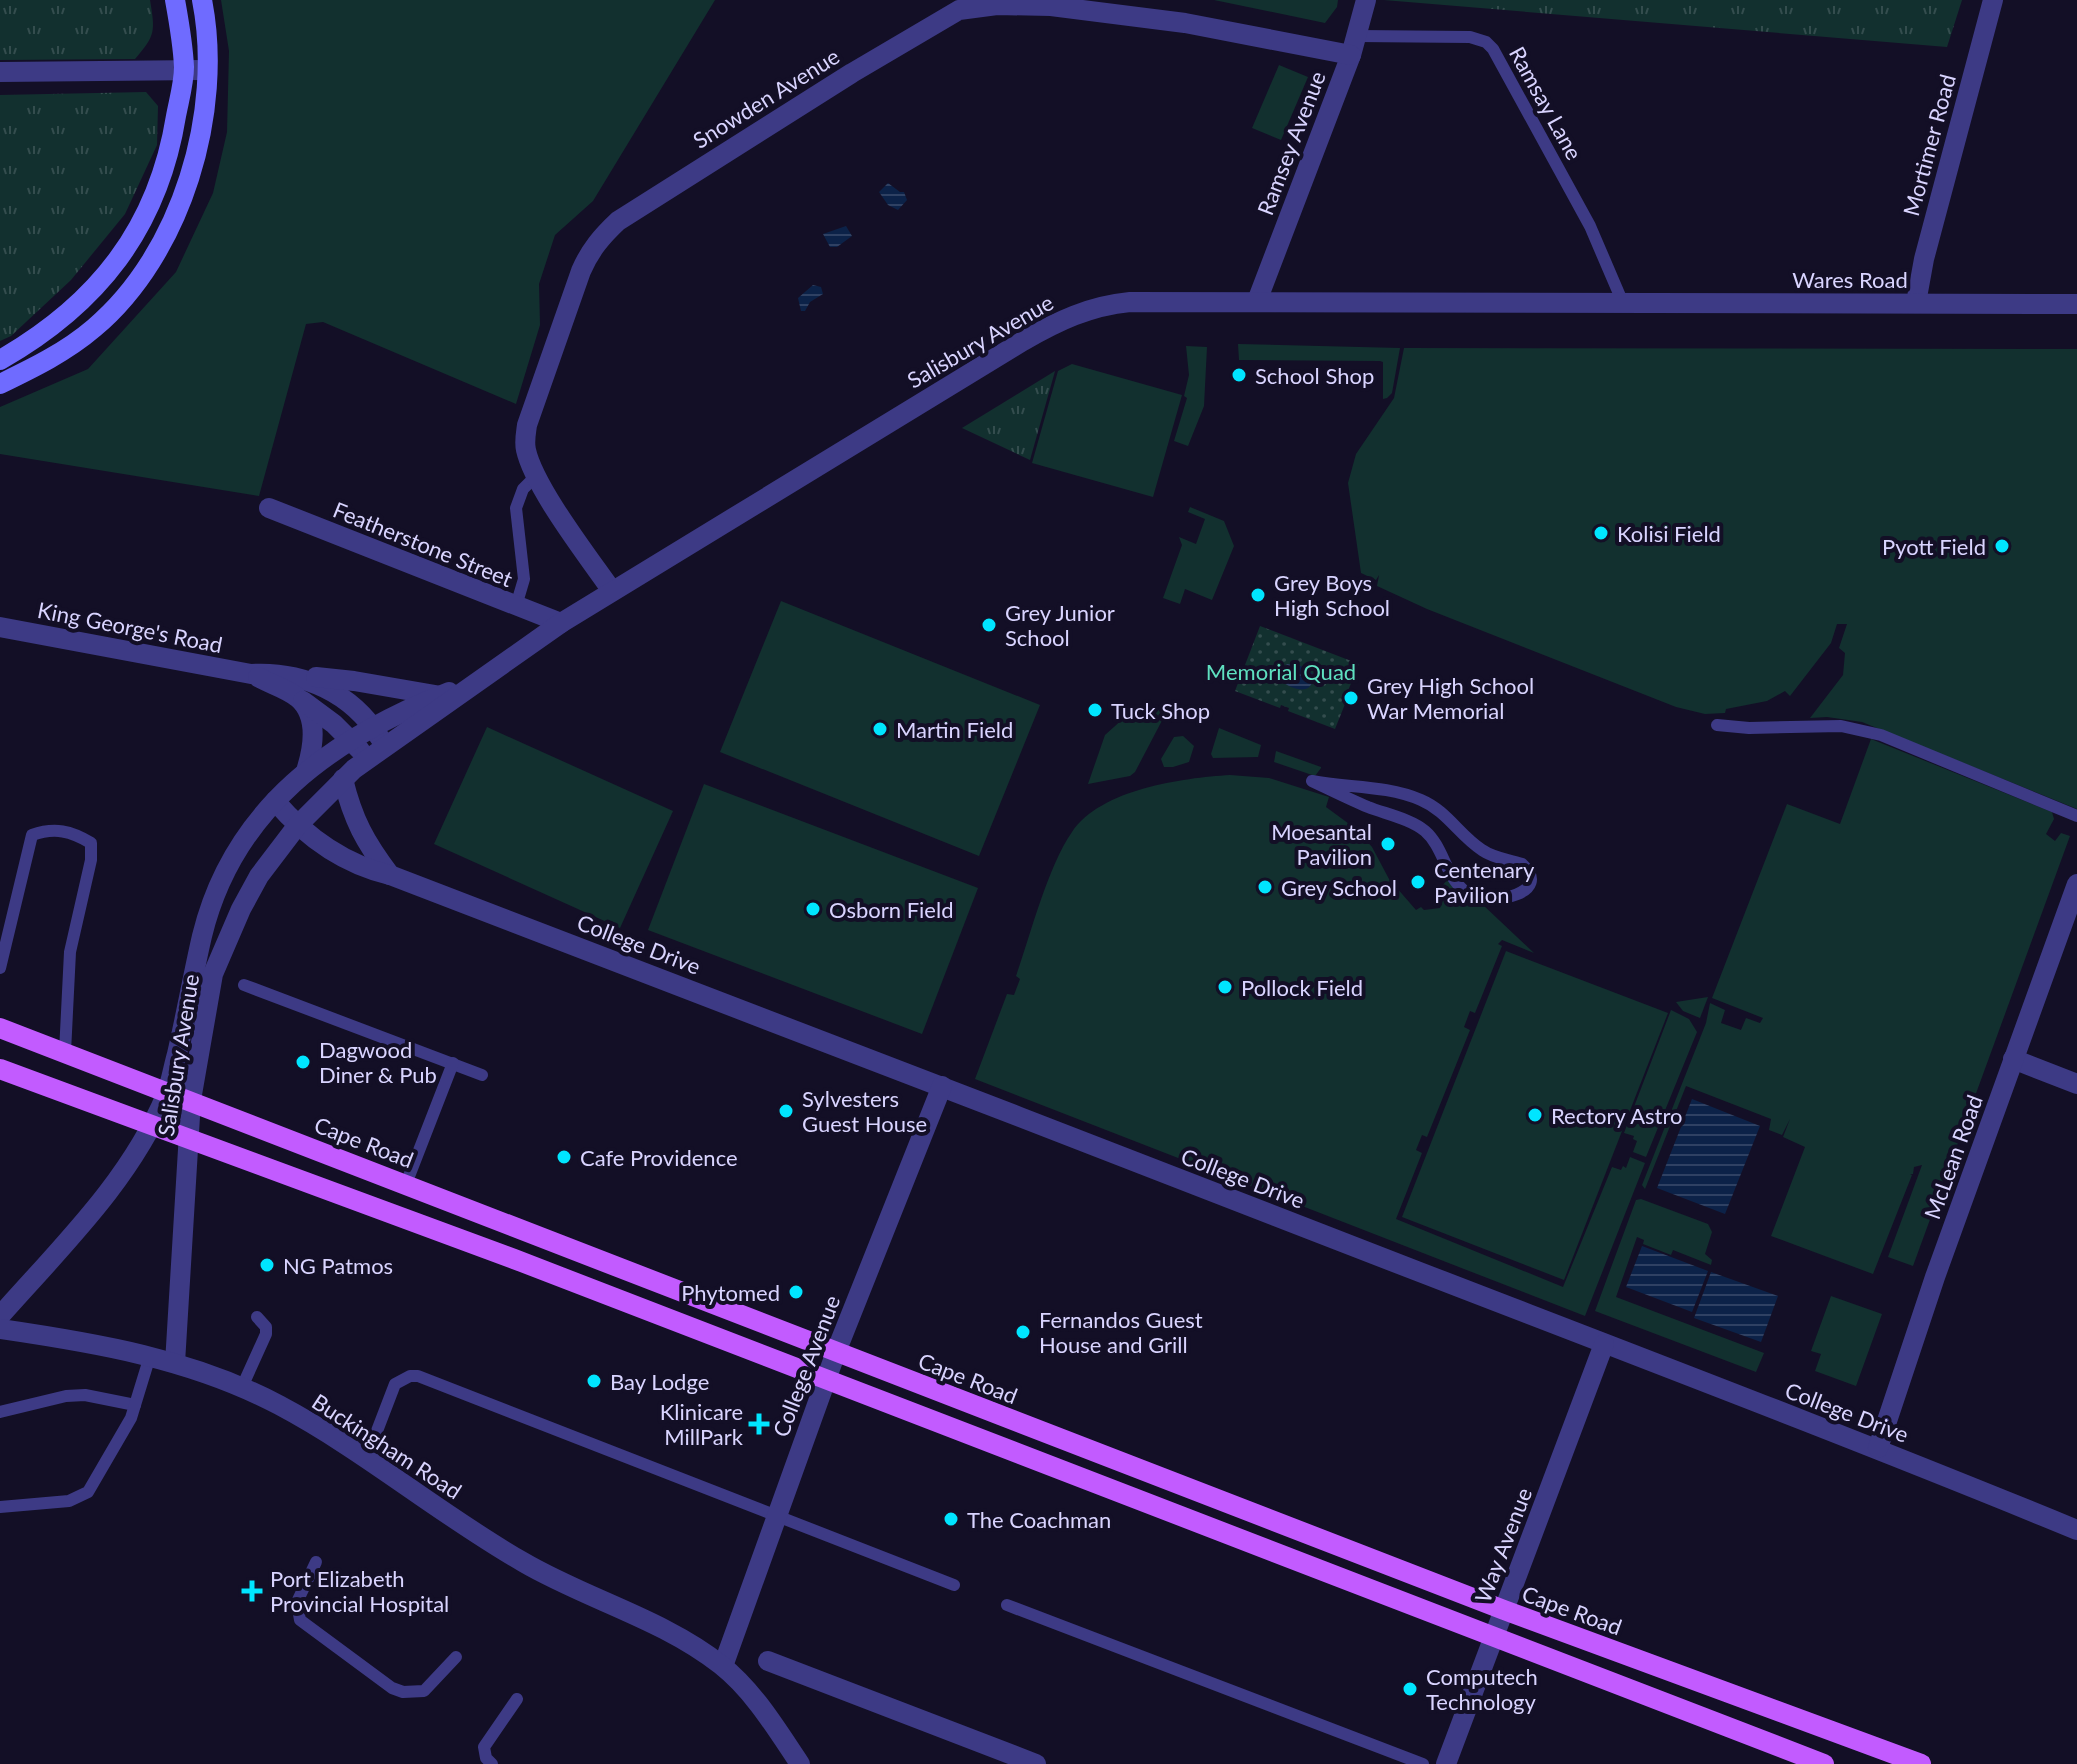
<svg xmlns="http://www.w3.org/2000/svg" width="2077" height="1764" viewBox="0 0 2077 1764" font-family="Lato,sans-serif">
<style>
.grass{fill:#12302f}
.park{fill:url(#park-tufts)}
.garden{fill:url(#garden-dots)}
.water{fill:url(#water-rules)}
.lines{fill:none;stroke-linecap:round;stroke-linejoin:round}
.service{stroke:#3d3a85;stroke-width:12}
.minor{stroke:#3d3a85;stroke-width:20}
.tertiary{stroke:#3d3a85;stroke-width:20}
.secondary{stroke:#6f6bff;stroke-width:20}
.primary{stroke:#c25bff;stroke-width:20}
.poi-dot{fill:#00e5ff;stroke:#130f26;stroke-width:3}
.labels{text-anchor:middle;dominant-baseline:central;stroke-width:8;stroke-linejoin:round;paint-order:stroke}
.street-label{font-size:22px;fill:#d9d4ff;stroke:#130f26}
.poi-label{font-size:22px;fill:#d9d4ff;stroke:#130f26;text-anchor:start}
.park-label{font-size:22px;fill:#5fe0c0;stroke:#130f26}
</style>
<defs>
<pattern id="park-tufts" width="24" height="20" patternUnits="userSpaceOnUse" patternTransform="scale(2)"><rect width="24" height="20" fill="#12302f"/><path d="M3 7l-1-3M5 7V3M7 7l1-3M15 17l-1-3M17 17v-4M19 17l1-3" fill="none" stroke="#344d4e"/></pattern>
<pattern id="garden-dots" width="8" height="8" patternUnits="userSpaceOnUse" patternTransform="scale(2)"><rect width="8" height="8" fill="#12302f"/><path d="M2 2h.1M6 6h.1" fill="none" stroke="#344d4e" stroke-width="1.8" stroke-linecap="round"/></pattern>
<pattern id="water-rules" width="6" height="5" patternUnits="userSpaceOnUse" patternTransform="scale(2)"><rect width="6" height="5" fill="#0c2248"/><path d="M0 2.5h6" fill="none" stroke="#2f4163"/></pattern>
</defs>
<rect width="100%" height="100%" fill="#130f26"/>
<!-- grass -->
<g class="grass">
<path d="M221,0H715L593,201L555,235L539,284L540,325L516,404L323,322L306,324L259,496L0,454V407L88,369L176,272L213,193L227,132L229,51Z"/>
<path d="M1214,0H1338L1337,7L1325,23Z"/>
<path d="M1279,65L1308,77L1281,140L1252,128Z"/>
<path d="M1238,344L1400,348L1392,393L1387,398L1383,399V362L1380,361L1239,360Z"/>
<path d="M1186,346L1207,347L1204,406L1188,446L1174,441L1187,398L1184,396L1189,375Z"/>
<path d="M1404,348L2077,349V809L1862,722L1827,717L1810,718L1843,675L1845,653L1839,648L1847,624H1837L1831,643L1790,696L1785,691L1767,701L1726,709L1725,713L1705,714L1676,707L1427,609L1377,586L1379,575L1376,580L1361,573L1348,483L1356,454L1394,398Z"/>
<path d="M1072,364L1182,395L1153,497L1032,463L1058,371Z"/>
<path d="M1190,507L1224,521L1234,546L1212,600L1185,589L1180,604L1163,598L1182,545L1179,537L1196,544L1205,519L1188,512Z"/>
<path d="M781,601L1040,705L979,856L720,752Z"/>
<path d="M1150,705L1167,711L1135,772L1130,776L1088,784L1105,735L1134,709Z"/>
<path d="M487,727L673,811L620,928L434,844Z"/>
<path d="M1219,728L1261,745L1258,757L1213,758L1211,754Z"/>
<path d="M1183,736L1194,746L1189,762L1173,767H1164L1161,759L1174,737Z"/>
<path d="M1871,739L2052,812L2054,819L2046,834L2055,841L2061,833L2070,836L1913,1266L1888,1257L1922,1165L1914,1167L1913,1174H1910L1912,1175L1873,1274L1771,1236L1805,1147L1783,1137L1790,1119L1782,1135L1769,1130L1771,1119L1686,1086L1645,1189L1642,1185L1706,1023L1710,1003L1725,1010L1721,1023L1741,1030L1746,1018L1760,1023L1763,1018L1712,998L1787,804L1840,824Z"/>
<path d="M1276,751L1321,767V768L1315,776L1274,762Z"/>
<path d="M1230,775L1269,778L1329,797L1326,807L1356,829L1372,847L1389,879L1416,910L1421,907L1424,910L1440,908L1446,893L1441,887L1448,879L1467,898L1482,904L1534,953L1502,940L1498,944L1502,946L1475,1013L1470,1011L1464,1027L1470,1030L1427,1137L1422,1135L1416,1150L1422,1153L1396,1219L1563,1287L1612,1167L1621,1170L1623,1166L1626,1168L1630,1157L1645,1163L1585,1316L975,1079L1007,994L1014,995L1020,979L1016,976C1030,936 1048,866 1072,832C1101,789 1182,778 1230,775Z"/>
<path d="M704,784L978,888L922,1034L648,930Z"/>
<path d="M1506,951L1668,1013L1564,1280L1402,1217Z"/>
<path d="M1708,997L1700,1018L1683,1011L1676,1002Z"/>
<path d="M1671,1010L1689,1019L1697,1032L1646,1157L1633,1152L1637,1141L1633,1139L1634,1136L1624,1133Z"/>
<path d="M1641,1199L1708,1224L1712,1232L1705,1254L1712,1260L1711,1265L1673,1250L1671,1255L1643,1244L1644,1240L1637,1237L1616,1297L1764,1353L1756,1372L1595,1311L1636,1200Z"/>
<path d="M1831,1296L1882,1314L1856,1386L1815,1371L1821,1354L1811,1351Z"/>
</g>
<!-- park -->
<g class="park">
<path d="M0,0H150C155,31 156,35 135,59L0,60Z"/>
<path d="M1384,0H1962L1947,47Z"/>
<path d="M146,92L158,106L157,145L125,214L71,280L11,336L0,341V95Z"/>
<path d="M1055,371L1030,460L962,428Z"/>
</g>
<!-- garden -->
<path class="garden" d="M1260,626L1359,664L1345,698L1347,699L1335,729L1288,711L1289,708L1281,705L1280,708L1235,691Z"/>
<!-- water -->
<g class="water">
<path d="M888,183L900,192H904L907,200L898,210L888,205L879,192Z"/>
<path d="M846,226L852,236L837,247H830L823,234Z"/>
<path d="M813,285L821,287L823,294L810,302L805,311H801L798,298Z"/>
<path d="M1287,664L1301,666L1313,674C1314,697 1293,690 1281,681V671Z"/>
<path d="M1692,1099L1760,1126L1725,1214L1657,1188Z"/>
<path d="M1642,1246L1708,1271L1692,1312L1626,1287Z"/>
<path d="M1711,1272L1778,1296L1761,1342L1694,1318Z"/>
</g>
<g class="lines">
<!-- service -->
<g class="service">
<path d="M1357,36L1470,37L1486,42L1493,49L1590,226L1623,303"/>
<path d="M516,606L524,579L516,508L523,489L536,476"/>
<path d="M1717,725L1749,728L1841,726L1881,735L2077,816"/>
<path d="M1312,781C1348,788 1386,785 1421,800C1447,811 1459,835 1482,850C1495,859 1508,859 1522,864C1554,893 1492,906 1471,895C1446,883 1445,848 1425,831C1411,819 1386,814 1368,807C1349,799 1331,790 1312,781Z"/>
<path d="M0,968L32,835C55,827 71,831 91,843V860L70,952L65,1052"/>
<path d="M244,985L482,1075"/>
<path d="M406,1184L453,1063"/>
<path d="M242,1387L266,1334V1327L257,1317"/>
<path d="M0,1412L66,1396L85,1395L135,1405"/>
<path d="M367,1457L395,1384L410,1376H418L954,1585"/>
<path d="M0,1507L69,1501L88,1492L131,1418L150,1356"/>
<path d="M316,1562L297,1602L300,1620L392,1688L403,1692L424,1691L456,1657"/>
<path d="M1007,1605L1423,1764"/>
<path d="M492,1764L486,1758L484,1747L517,1699"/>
</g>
<!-- minor -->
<g class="minor">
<path d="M0,72L202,70"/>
<path d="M1257,301L1351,55L1366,0"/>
<path d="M1916,303L1924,259L1993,0"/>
<path d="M269,508L561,623"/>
<path d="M612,591C589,558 534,487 526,450C524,442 526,433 527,425L581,271C590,250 602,236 618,221L852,73L959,10L997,5L1051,6L1185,23L1351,55"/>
<path d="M0,627L251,674C304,671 352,693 380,738"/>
<path d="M258,677C270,684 288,689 298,698C319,716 313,749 306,771"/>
<path d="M316,677L354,681L441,696"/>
<path d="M303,701L334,724L360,750"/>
<path d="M343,779C353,820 365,842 390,875"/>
<path d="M275,801C306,837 343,864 390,875C733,1006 1075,1138 1417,1271C1637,1356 1858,1440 2077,1530"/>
<path d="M2013,1059L2077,1084"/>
<path d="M0,1316C61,1247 130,1181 166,1095C171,1082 173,1068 177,1054C186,1015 193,975 202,936C233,808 332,738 449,692"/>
<path d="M175,1363L191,1100L213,974L241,909L259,876L297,826L354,769L561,623L1023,341C1058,321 1089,306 1130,302L2077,304"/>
<path d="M1878,1448L1935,1277L2077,884"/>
<path d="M768,1661L1036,1764"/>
<path d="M723,1666L836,1352L942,1086"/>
<path d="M1446,1764L1604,1344"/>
</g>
<!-- tertiary -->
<path class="tertiary" d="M0,1329C96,1343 192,1359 279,1405C364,1450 439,1514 523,1562C586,1599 663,1619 721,1665C754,1691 777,1730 800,1764"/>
<!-- secondary -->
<g class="secondary">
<path d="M0,360C98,304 158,228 176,116C179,100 184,83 184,67C183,44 179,22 175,0"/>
<path d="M0,384C33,368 66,352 94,328C182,254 224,111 202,0"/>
</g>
<!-- primary -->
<g class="primary">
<path d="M0,1028L1504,1610L1921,1764"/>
<path d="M0,1069L514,1259L1824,1764"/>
</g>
</g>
<!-- markers -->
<g class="poi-dot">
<circle cx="1239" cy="375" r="8"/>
<circle cx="1601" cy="533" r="8"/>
<circle cx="2002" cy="546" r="8"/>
<circle cx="1258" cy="595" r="8"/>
<circle cx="989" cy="625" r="8"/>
<circle cx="1351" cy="698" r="8"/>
<circle cx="1095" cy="710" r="8"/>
<circle cx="880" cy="729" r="8"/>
<circle cx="1388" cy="844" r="8"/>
<circle cx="1418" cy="882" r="8"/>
<circle cx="1265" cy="887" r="8"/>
<circle cx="813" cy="909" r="8"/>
<circle cx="1225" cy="987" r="8"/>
<circle cx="303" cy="1062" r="8"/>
<circle cx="786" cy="1111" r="8"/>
<circle cx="1535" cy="1115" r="8"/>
<circle cx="564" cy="1157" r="8"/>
<circle cx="267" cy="1265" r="8"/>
<circle cx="796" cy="1292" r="8"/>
<circle cx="1023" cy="1332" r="8"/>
<circle cx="594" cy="1381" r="8"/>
<path d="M755 1412h8v8h8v8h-8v8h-8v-8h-8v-8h8z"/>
<circle cx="951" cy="1519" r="8"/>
<path d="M248 1579h8v8h8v8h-8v8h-8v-8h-8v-8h8z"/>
<circle cx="1410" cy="1689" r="8"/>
</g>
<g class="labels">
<!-- street labels -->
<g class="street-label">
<text transform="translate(766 98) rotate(-32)">Snowden Avenue</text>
<text transform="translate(1546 103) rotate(61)">Ramsay Lane</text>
<text transform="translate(1291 143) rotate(-69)">Ramsey Avenue</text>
<text transform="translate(1929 145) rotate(-75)">Mortimer Road</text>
<text x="1850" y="279">Wares Road</text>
<text transform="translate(980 341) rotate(-30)">Salisbury Avenue</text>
<text transform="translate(423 544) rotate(22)">Featherstone Street</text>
<text transform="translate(130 627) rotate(11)">King George's Road</text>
<text transform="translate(639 944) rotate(21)">College Drive</text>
<text transform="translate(178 1055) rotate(-81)">Salisbury Avenue</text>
<text transform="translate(364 1142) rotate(21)">Cape Road</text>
<text transform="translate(1953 1157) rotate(-70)">McLean Road</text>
<text transform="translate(1243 1178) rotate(21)">College Drive</text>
<text transform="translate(806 1366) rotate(-69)">College Avenue</text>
<text transform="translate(968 1378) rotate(21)">Cape Road</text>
<text transform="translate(1847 1412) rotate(21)">College Drive</text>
<text transform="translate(387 1446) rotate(33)">Buckingham Road</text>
<text transform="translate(1503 1545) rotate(-69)">Way Avenue</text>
<text transform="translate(1572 1610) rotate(20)">Cape Road</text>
</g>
<!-- poi labels -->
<g class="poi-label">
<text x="1255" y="375">School Shop</text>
<text x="1617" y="533">Kolisi Field</text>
<text x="1986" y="546" text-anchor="end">Pyott Field</text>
<text x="1274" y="582">Grey Boys<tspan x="1274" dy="25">High School</tspan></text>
<text x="1005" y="612">Grey Junior<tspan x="1005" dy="25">School</tspan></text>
<text x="1367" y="685">Grey High School<tspan x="1367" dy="25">War Memorial</tspan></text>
<text x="1111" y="710">Tuck Shop</text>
<text x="896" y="729">Martin Field</text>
<text x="1372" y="831" text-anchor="end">Moesantal<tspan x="1372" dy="25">Pavilion</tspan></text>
<text x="1434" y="869">Centenary<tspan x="1434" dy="25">Pavilion</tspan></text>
<text x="1281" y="887">Grey School</text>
<text x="829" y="909">Osborn Field</text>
<text x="1241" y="987">Pollock Field</text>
<text x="319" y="1049">Dagwood<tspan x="319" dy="25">Diner &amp; Pub</tspan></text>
<text x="802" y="1098">Sylvesters<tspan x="802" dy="25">Guest House</tspan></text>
<text x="1551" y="1115">Rectory Astro</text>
<text x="580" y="1157">Cafe Providence</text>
<text x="283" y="1265">NG Patmos</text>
<text x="780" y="1292" text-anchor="end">Phytomed</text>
<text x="1039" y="1319">Fernandos Guest<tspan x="1039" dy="25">House and Grill</tspan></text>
<text x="610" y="1381">Bay Lodge</text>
<text x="743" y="1411" text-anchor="end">Klinicare<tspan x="743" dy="25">MillPark</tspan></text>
<text x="967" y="1519">The Coachman</text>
<text x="270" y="1578">Port Elizabeth<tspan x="270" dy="25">Provincial Hospital</tspan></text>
<text x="1426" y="1676">Computech<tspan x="1426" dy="25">Technology</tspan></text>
</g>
<!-- park labels -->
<g class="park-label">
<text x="1281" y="671">Memorial Quad</text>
</g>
</g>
</svg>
